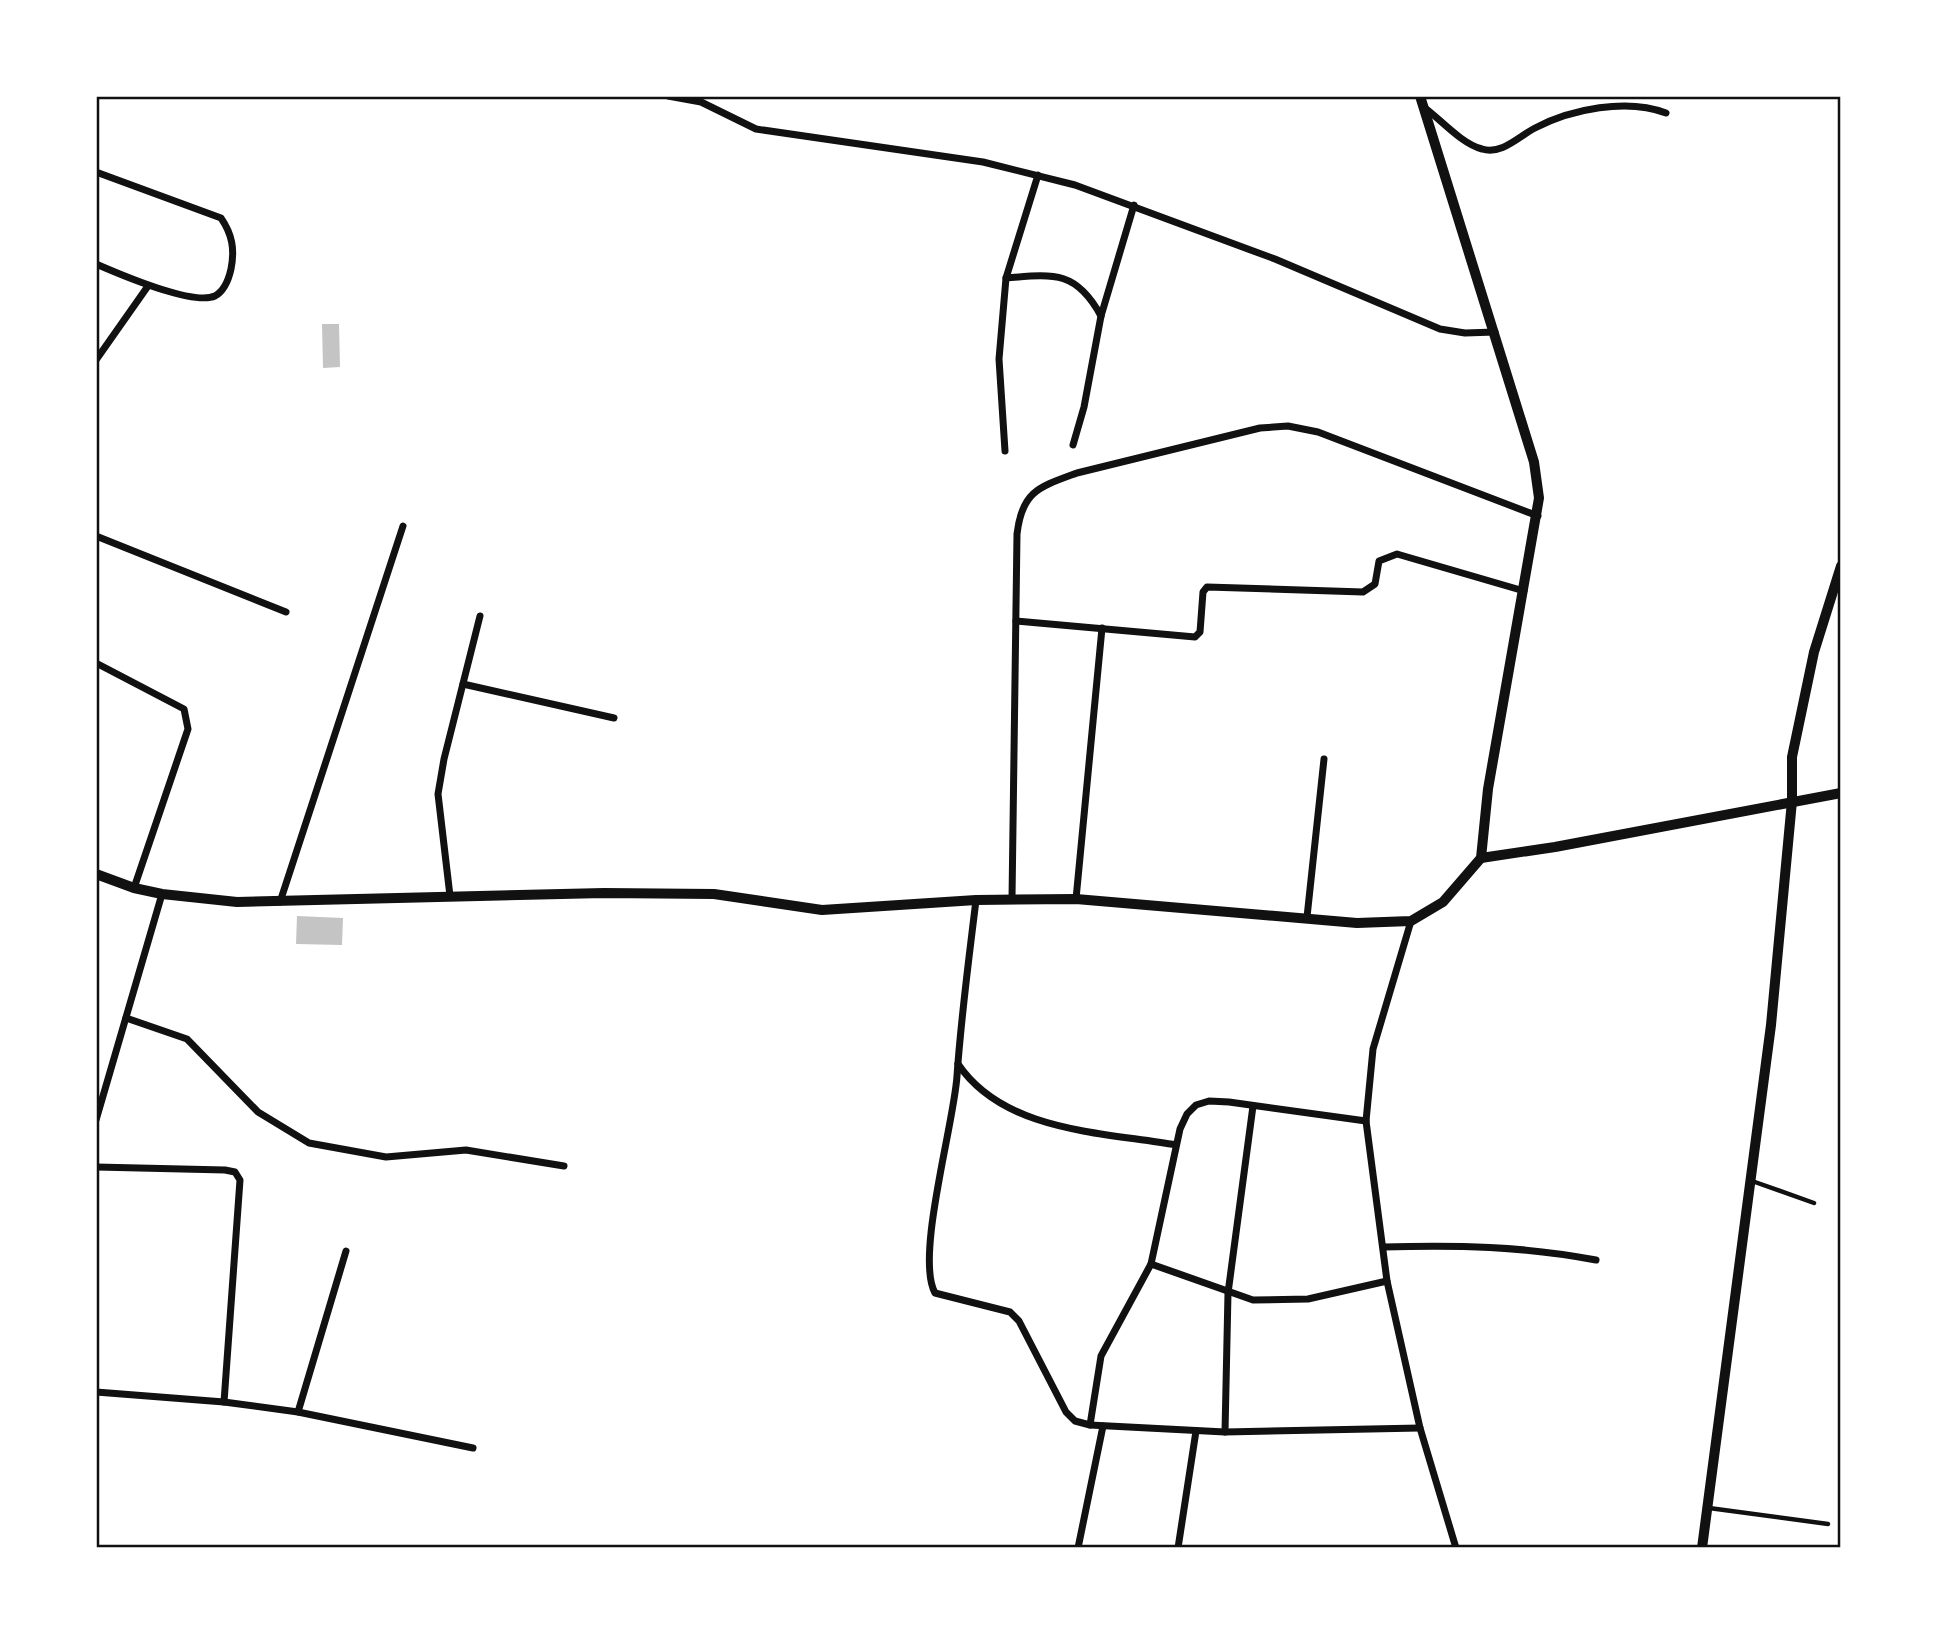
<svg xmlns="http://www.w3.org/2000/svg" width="1937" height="1644" viewBox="0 0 1937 1644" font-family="Roboto,sans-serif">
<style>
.building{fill:#c4c4c4}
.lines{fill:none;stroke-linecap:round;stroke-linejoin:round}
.service{stroke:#111;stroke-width:4.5}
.minor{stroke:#111;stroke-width:7}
.tertiary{stroke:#111;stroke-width:10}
.neatline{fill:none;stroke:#111;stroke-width:2.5}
</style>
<rect width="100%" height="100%" fill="#fff"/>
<!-- building -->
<g class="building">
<path d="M322,324H339L340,367L323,368Z"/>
<path d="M297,916L343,918L342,945L296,944Z"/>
</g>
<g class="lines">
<!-- service -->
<g class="service">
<path d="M1752,1181L1814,1203"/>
<path d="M1709,1508L1828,1524"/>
</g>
<!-- minor -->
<g class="minor">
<path d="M668,96L701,102L756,129L983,162L1075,185L1275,259L1440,329L1465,333L1495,332"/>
<path d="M1425,108C1441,120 1462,144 1482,149C1502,155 1518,137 1535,128C1571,109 1627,98 1666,113"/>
<path d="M96,172L221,218C232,234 235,249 231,269C229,278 224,291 215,296C193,306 119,274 96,264"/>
<path d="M1006,278C1053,274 1076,270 1101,316"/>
<path d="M96,360L148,286"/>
<path d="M1073,445L1084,407L1101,316L1134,205"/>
<path d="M1005,451L999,359L1006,278L1038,175"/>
<path d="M96,536L286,612"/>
<path d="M1016,621L1195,637L1200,632L1203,592L1207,587L1363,592L1375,584L1379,561L1397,554L1524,591"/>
<path d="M96,663L184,709L188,729L134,888"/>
<path d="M463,684L614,718"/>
<path d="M450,896L438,794L444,759L480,616"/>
<path d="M1012,899L1017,534C1022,491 1039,487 1077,473L1260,428L1288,426L1318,432L1538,516"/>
<path d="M1076,899L1102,628"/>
<path d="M976,900C969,958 961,1017 957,1076C954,1124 915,1257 935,1293L1010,1312L1019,1321L1066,1412L1075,1421L1090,1425L1225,1432L1420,1428"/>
<path d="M280,902L403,526"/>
<path d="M1307,917L1324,759"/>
<path d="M1411,921L1373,1049L1366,1121L1387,1281L1420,1428L1456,1548"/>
<path d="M126,1018L187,1039L258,1112L309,1143L386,1157L466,1150L564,1166"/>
<path d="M958,1064C1004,1132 1102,1132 1176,1145"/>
<path d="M96,1120L162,894"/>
<path d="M96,1167L225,1170L235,1172L240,1180L224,1402"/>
<path d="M1383,1247C1457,1245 1522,1246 1596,1260"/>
<path d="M1151,1264L1253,1300L1308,1299L1387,1281"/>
<path d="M96,1392L224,1402L298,1412L473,1448"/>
<path d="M298,1412L346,1251"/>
<path d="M1090,1425L1101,1356L1151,1264L1180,1129L1187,1114L1196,1105L1209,1101L1229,1102L1366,1121"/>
<path d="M1225,1432L1228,1293L1253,1106"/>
<path d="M1078,1548L1103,1426"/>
<path d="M1178,1548L1196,1431"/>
</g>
<!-- tertiary -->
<g class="tertiary">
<path d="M1481,858L1555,847L1841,793"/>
<path d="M96,874L134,888L162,894L237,902L604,893L714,894L822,910L976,900L1076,899L1357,923L1411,921L1443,902L1481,858L1488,789L1539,498L1534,462L1420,96"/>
<path d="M1702,1548L1771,1025L1792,801V757L1814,652L1841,566"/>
</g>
</g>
<!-- border -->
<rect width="1937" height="1644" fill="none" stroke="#ffffff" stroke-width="196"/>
<rect x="98" y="98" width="1741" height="1448" class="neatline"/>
</svg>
